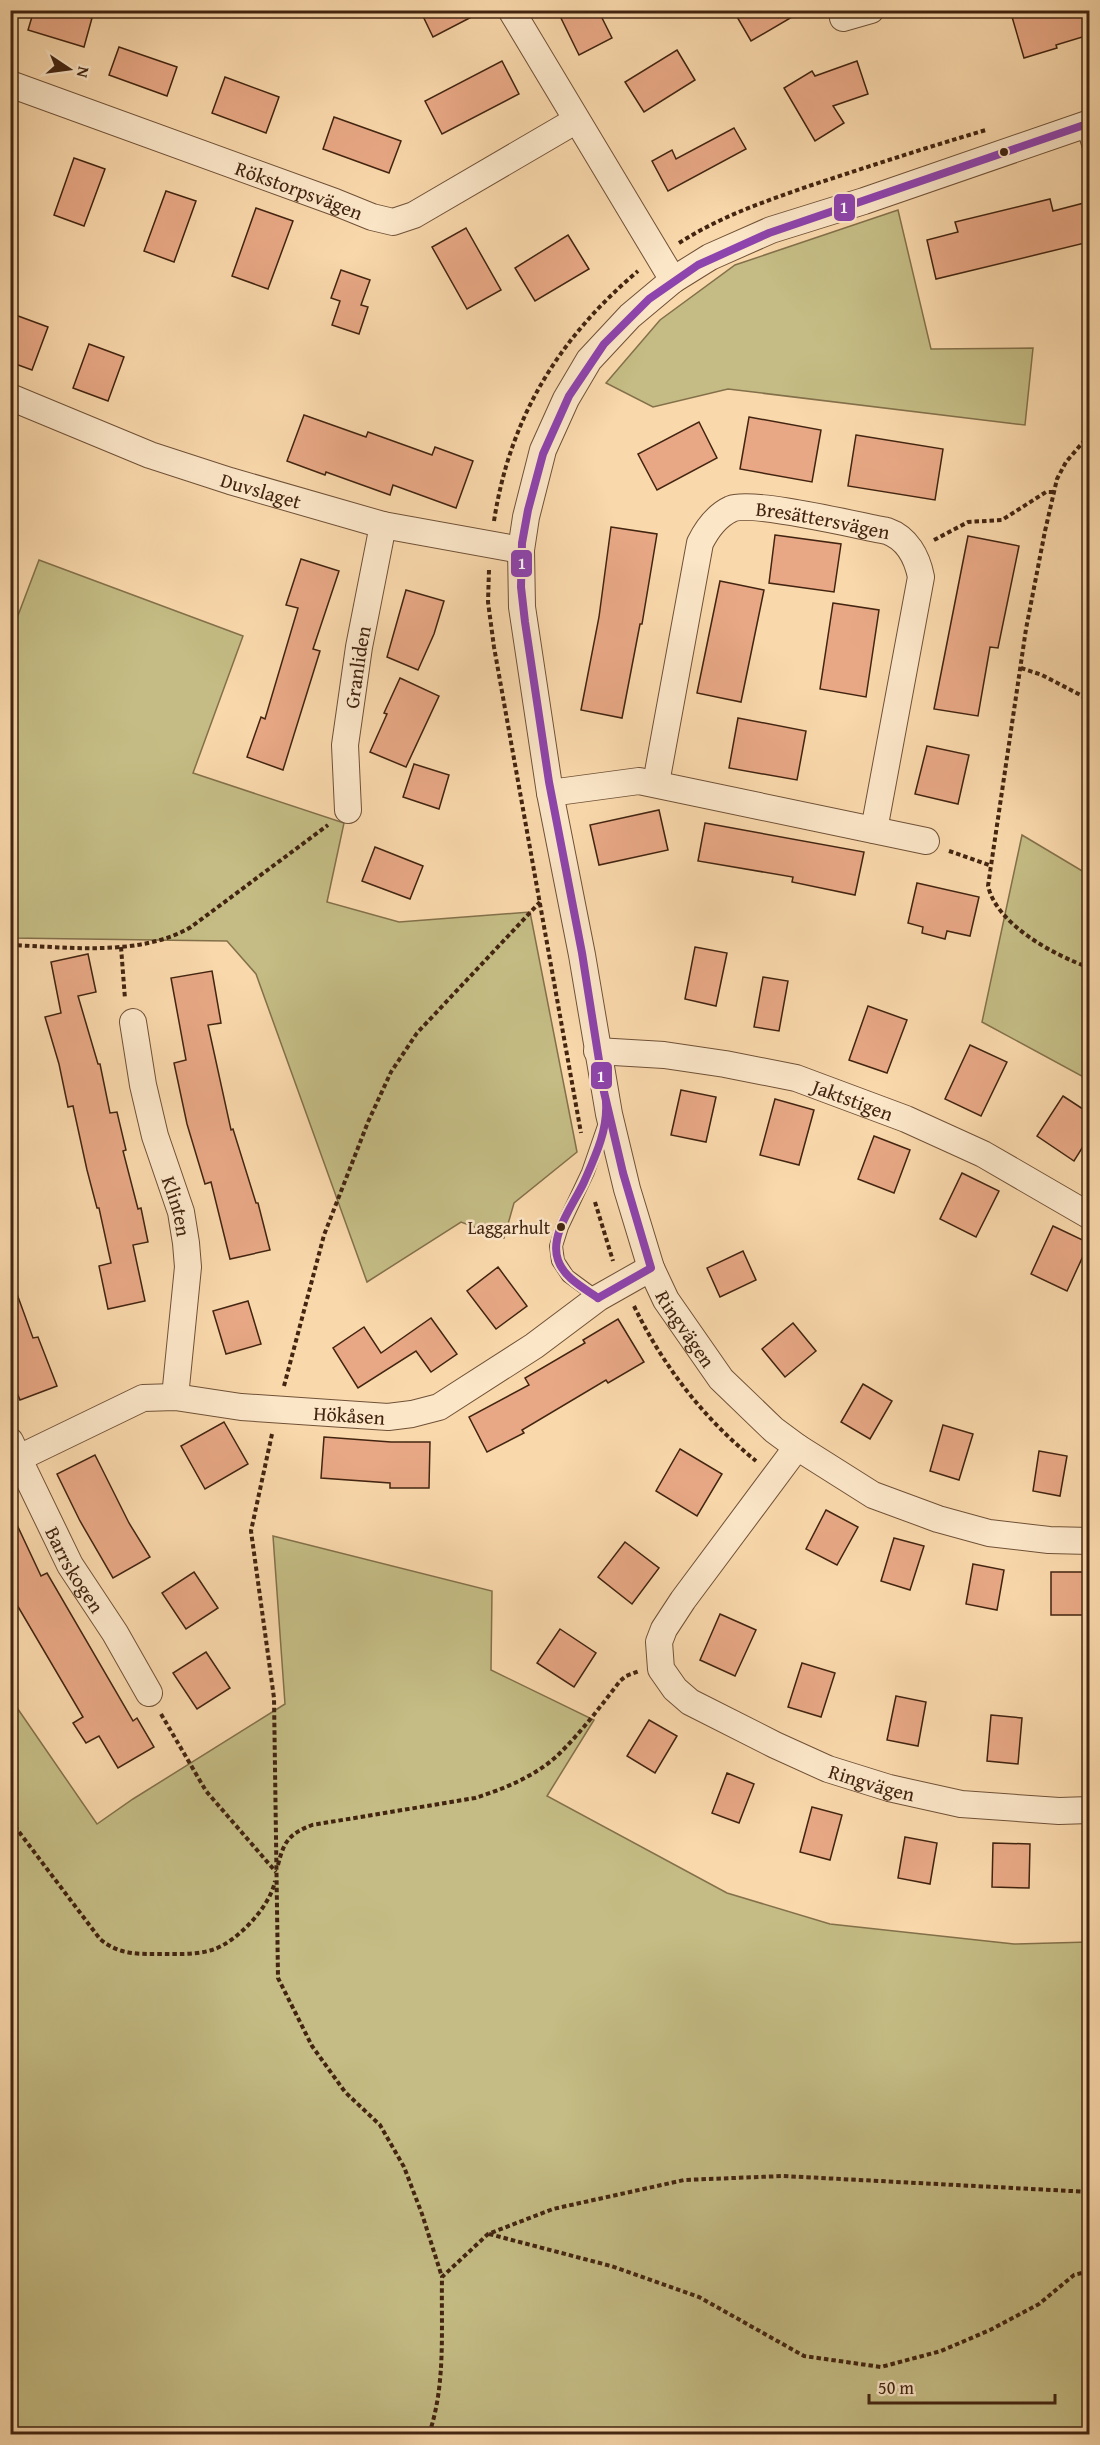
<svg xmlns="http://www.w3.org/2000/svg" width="1100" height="2445" viewBox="0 0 1100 2445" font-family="'Gentium Book Plus',serif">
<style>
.green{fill:#c4bc84;stroke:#83704a;stroke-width:1.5}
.building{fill:#e8a885;stroke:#422410;stroke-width:1.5}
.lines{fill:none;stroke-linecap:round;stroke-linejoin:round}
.service-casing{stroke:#705137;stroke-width:14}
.minor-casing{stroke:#705137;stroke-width:28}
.path{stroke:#422410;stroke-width:4;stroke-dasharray:4.5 3;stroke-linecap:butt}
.service{stroke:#fbe6c8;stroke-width:12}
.minor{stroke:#fbe6c8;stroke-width:26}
.bus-1-casing{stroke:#fbe6c8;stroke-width:12}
.bus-1{stroke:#8e44ad;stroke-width:8}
.bus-dot{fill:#422410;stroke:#fbe6c8;stroke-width:2}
.labels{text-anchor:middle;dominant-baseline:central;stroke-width:5;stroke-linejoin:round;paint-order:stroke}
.bus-label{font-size:18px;fill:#422410;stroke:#fbe6c8;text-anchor:end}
.street-label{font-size:20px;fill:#422410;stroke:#fbe6c8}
.line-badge{stroke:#fbe6c8;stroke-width:2}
.badge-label{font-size:16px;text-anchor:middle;font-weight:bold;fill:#fff}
</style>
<rect width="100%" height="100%" fill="#f9d8ab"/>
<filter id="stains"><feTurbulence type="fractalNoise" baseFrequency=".00333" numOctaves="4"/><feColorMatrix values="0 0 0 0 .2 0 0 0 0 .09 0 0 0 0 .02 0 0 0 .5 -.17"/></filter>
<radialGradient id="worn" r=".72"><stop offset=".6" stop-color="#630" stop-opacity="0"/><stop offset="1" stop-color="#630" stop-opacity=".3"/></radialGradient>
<!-- green -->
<g class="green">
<path d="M898,210L931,349L1033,348L1025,425L728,389L653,407L606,383L660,320L735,265Z"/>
<path d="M39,560L243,636L193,773L344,823L327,902L399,922L530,912L577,1152L514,1203L504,1238L461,1222L367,1282L256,974L227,941L11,938V634Z"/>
<path d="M1022,835L1089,875V1080L982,1022Z"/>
<path d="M273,1536L492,1591L491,1670L594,1720L547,1796L727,1893L830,1924L1014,1944L1089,1942V2434H11V1699L97,1824L133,1799L285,1704Z"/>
</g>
<!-- building -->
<g class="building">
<path d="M34,10H67L92,18L84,47L28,30Z"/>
<path d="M420,10H485L433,37Z"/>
<path d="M557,10H598L612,38L579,55Z"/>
<path d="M733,10H804L751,41Z"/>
<path d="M1010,10H1089V35L1056,45L1057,48L1024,58Z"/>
<path d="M119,47L177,67L167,96L109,75Z"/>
<path d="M677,50L695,80L644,112L625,82Z"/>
<path d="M502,61L519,94L442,134L425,101Z"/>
<path d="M857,61L868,94L833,106L844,123L815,141L784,88L812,71L815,76Z"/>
<path d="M225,77L279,97L266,133L212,113Z"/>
<path d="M334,117L401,141L389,173L323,149Z"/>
<path d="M734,128L746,149L668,191L652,161L672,150L676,159Z"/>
<path d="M74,158L105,169L84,226L54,215Z"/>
<path d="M166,191L196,201L174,262L144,251Z"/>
<path d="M1050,199L1053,211L1084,203L1089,226V242L936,279L927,240L958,232L955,222Z"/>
<path d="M256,208L293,221L268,289L232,276Z"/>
<path d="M466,228L501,290L467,309L432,247Z"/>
<path d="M568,235L589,269L535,301L515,268Z"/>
<path d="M341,270L370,280L361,305L368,307L359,334L332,325L340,301L331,298Z"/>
<path d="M10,313L48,327L32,370L10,362Z"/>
<path d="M89,344L124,357L108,401L73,388Z"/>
<path d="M304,415L366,437L368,432L432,455L435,447L473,461L456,508L393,485L390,495L326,472L325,475L287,461Z"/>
<path d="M749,417L821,430L812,482L740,469Z"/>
<path d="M699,422L717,458L657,490L638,454Z"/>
<path d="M856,435L943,449L935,500L848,486Z"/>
<path d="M611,527L657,534L642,624H640L622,718L581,710L599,617Z"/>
<path d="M775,535L841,544L834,592L769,583Z"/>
<path d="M968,536L1019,546L998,648L990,647L978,716L934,709Z"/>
<path d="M301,559L339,571L313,649L320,651L283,770L247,757L261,717L265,719L298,608L286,605Z"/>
<path d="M720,581L764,590L741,702L697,693Z"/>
<path d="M406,590L444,601L434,634L418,670L387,657Z"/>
<path d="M833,603L879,610L866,697L820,689Z"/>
<path d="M400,678L439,696L406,767L370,752L387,714L384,713Z"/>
<path d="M738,718L806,731L797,780L729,768Z"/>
<path d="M927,746L969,755L958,804L915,794Z"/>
<path d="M414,764L449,775L439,809L403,797Z"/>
<path d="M659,810L668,850L599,865L590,825Z"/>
<path d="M705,823L864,852L855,895L792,882L793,877L698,861Z"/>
<path d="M375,847L423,866L410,899L362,881Z"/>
<path d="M917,883L979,897L970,936L947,931L945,939L922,933L923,927L908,923Z"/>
<path d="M695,947L727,953L716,1006L685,999Z"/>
<path d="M88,954L96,992L78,996L98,1064H100L110,1113L117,1112L126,1150L123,1151L138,1209L141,1208L148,1242L133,1245L145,1301L108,1309L99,1266L111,1263L99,1208H97L87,1170L73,1106L68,1107L59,1064L45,1017L61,1013L51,962Z"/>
<path d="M212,971L221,1023L208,1025L231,1130L233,1129L256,1203H258L270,1250L230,1259L211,1182L205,1184L187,1124L174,1063L186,1060L171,978Z"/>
<path d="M763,977L788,981L779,1031L754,1027Z"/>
<path d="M868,1006L907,1020L887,1073L849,1060Z"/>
<path d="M970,1045L1007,1062L981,1116L945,1099Z"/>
<path d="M681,1090L716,1097L706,1142L671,1135Z"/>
<path d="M1063,1096L1089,1113V1137L1074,1161L1037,1136Z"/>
<path d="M775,1099L814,1110L799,1165L760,1155Z"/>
<path d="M874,1136L910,1150L894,1193L858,1179Z"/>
<path d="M962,1173L999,1191L976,1237L940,1219Z"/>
<path d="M1053,1226L1089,1243L1067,1291L1031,1274Z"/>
<path d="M743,1251L756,1280L720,1297L707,1268Z"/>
<path d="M498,1267L527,1306L496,1329L467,1291Z"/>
<path d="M10,1283H13L33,1338L38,1337L57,1386L20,1400L10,1376Z"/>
<path d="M248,1301L261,1344L226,1354L213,1311Z"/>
<path d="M431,1318L457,1354L431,1372L416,1351L358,1388L333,1348L364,1327L381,1353Z"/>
<path d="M618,1319L644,1362L608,1383L606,1380L522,1430L524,1433L487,1452L469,1417L529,1385L525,1378L585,1343L583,1340Z"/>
<path d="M793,1323L816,1351L785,1377L762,1349Z"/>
<path d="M863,1384L892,1401L870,1439L841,1422Z"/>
<path d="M224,1422L248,1464L205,1489L181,1446Z"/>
<path d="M943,1425L973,1434L959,1480L930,1471Z"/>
<path d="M324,1437L391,1442H430L429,1488H390V1483L321,1478Z"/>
<path d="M680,1449L722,1474L697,1516L656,1491Z"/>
<path d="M1039,1451L1067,1456L1060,1496L1033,1491Z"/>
<path d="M95,1455L129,1523L150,1557L113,1578L80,1521L57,1474Z"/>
<path d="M10,1510L41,1576L47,1573L133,1721L137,1718L154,1747L118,1768L99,1736L86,1743L73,1723L83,1717L10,1593Z"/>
<path d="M826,1510L858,1527L837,1565L806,1549Z"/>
<path d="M894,1538L924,1546L910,1590L881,1581Z"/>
<path d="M625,1542L659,1568L632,1604L598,1577Z"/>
<path d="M973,1564L1004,1570L997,1610L966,1604Z"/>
<path d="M194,1572L218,1608L186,1629L162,1593Z"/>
<rect x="1051" y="1572" width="35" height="43"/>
<path d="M720,1614L756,1630L735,1676L700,1660Z"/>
<path d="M560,1629L596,1653L574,1687L537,1663Z"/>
<path d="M206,1652L230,1688L197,1709L173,1673Z"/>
<path d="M802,1663L835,1673L821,1717L788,1707Z"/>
<path d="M896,1696L926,1702L918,1746L887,1740Z"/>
<path d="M991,1715L1022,1718L1018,1764L987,1761Z"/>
<path d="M649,1720L677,1736L655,1773L627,1756Z"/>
<path d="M727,1773L754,1784L739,1823L712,1813Z"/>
<path d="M812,1807L842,1815L830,1860L800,1852Z"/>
<path d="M905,1837L937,1843L930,1884L898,1878Z"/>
<path d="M993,1843L1030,1844L1029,1888L992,1887Z"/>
</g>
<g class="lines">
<defs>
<g id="service">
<path d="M1082,125L1090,151"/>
<path d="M598,1298L568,1276L558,1261L556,1246L562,1227L588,1172L606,1120"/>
</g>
<g id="minor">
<path d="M511,10L673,280"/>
<path d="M843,18L871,10"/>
<path id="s1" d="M10,84L335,202L372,217L393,222L414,215L575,121"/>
<path id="s2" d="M1090,123L864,201L771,230L710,257L673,280L630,316L589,360L566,399L543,450L526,517L521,550L522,607L550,793L582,955L609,1114L627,1189L651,1268L666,1300L721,1379L774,1430L797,1447L873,1495L938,1519L989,1533L1049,1540L1090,1541"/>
<path id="s3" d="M10,397L150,455L230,481L383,525L521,550"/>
<path id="s4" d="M656,783L700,543C707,529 716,516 731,509C752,500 859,526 887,531C907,538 917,557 921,577L874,830"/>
<path d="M550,793L639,781L926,841"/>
<path id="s5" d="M348,810L345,745L359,647L383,525"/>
<path id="s6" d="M133,1022L143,1085L155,1136L181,1212L186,1243L188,1267L175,1397"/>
<path id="s7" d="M597,1051L664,1055L725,1064L796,1078L906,1119L983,1154L1090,1216"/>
<path id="s8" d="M10,1441L70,1565L115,1633L149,1693"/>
<path id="s9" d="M797,1447L683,1600L664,1629L659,1642L661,1669L675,1689L690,1702L775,1745L828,1769L889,1788L961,1804L1059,1811L1090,1810"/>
<path id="s10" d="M19,1458L143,1398L175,1397L241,1407L388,1417L412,1414L439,1407L534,1346L598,1298L651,1268"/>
</g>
</defs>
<!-- service casing -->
<use href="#service" class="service-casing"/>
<!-- minor casing -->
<use href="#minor" class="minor-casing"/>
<!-- path -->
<g class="path">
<path d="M679,243C721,216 766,201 812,185C870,166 928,147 986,130"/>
<path d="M1090,434L1066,462L1057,479L1045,531L1026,629L988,886C997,925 1054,955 1090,968"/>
<path d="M494,521C510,417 559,338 638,271"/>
<path d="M934,540L968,522L1002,520L1046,492H1054"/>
<path d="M489,570L488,602L494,647L581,1133"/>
<path d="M1021,668L1042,675L1090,700"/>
<path d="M949,851L989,865"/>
<path d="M10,945C68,947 140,957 191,927L328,825"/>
<path d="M121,947L125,999"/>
<path d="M595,1202L613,1261"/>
<path d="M634,1306C663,1366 704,1419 756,1461"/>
<path d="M284,1386L324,1235L368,1122L391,1072L417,1033L540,902"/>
<path d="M272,1434L251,1531L274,1698L278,1978L312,2046L345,2092L380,2125L404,2167L422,2214L442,2277"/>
<path d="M161,1714L206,1791L276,1872"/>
<path d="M10,1820L100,1939C119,1955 138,1954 161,1954C178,1954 195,1955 212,1950C237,1942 270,1907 275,1881"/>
<path d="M278,1865C284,1841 289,1834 312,1825L475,1798C504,1789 538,1775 560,1753C582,1731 601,1706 620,1681L626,1676L639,1671"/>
<path d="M489,2234L611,2266L699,2297L804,2356L881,2367L941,2351L990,2330L1039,2304L1074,2275L1090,2271"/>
<path d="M429,2434C446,2385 441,2329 442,2277L488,2234L553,2209L684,2180L783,2176L1090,2192"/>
</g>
<!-- service -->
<use href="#service" class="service"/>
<!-- minor -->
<use href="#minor" class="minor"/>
<defs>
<g id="bus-1">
<path d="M598,1298L651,1268L623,1173L604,1092L582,953L549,782L525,622L521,587L522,543L528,510L543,454L569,396L604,344L649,299L698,265L769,233L1090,123"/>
<path d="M598,1298C584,1288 564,1278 558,1260C549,1235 574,1204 584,1182C595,1157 608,1130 606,1102"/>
</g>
</defs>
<!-- bus-1 casing -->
<use href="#bus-1" class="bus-1-casing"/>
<!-- bus-1 -->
<use href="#bus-1" class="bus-1"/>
</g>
<!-- markers -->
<g class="bus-dot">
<circle cx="1004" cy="152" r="5"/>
<circle cx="561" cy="1227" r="5"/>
</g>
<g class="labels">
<!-- bus labels -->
<g class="bus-label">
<text x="550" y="1227">Laggarhult</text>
</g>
<!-- street labels -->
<g class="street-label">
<text stroke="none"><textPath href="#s1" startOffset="308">Rökstorpsvägen</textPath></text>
<text stroke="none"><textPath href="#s3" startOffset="268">Duvslaget</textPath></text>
<text stroke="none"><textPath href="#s4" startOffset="384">Bresättersvägen</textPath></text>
<text stroke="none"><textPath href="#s5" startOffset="144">Granliden</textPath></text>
<text stroke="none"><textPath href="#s7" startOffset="262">Jaktstigen</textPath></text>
<text stroke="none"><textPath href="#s6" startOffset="190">Klinten</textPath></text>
<text stroke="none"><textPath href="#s2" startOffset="1568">Ringvägen</textPath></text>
<text stroke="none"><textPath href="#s10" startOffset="345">Hökåsen</textPath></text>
<text stroke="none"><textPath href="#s8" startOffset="144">Barrskogen</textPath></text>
<text stroke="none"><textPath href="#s9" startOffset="510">Ringvägen</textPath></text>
</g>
</g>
<g class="line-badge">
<rect x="833" y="193" width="23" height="29" rx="6" fill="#8e44ad"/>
<rect x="510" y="549" width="23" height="29" rx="6" fill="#8e44ad"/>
<rect x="590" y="1061" width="23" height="29" rx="6" fill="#8e44ad"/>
</g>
<g class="badge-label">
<text x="844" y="213">1</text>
<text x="522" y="569">1</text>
<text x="601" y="1082">1</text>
</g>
<!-- margin -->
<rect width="1100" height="2445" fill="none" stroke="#f9d8ab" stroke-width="36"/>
<rect x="12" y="12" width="1076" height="2421" fill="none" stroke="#422410" stroke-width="3"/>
<rect x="18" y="18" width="1064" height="2409" fill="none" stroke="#422410" stroke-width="1.5"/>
<!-- north arrow -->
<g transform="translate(69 69) rotate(103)" stroke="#fbe6c8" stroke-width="4.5" paint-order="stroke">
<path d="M0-4.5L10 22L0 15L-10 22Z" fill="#422410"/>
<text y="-9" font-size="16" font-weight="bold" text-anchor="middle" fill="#422410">N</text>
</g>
<!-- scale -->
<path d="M869 2394v9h186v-9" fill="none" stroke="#422410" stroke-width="3"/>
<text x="878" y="2394" font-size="18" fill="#422410" stroke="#fbe6c8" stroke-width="4.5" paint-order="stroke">50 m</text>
<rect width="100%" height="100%" filter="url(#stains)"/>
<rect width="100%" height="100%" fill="url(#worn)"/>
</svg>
